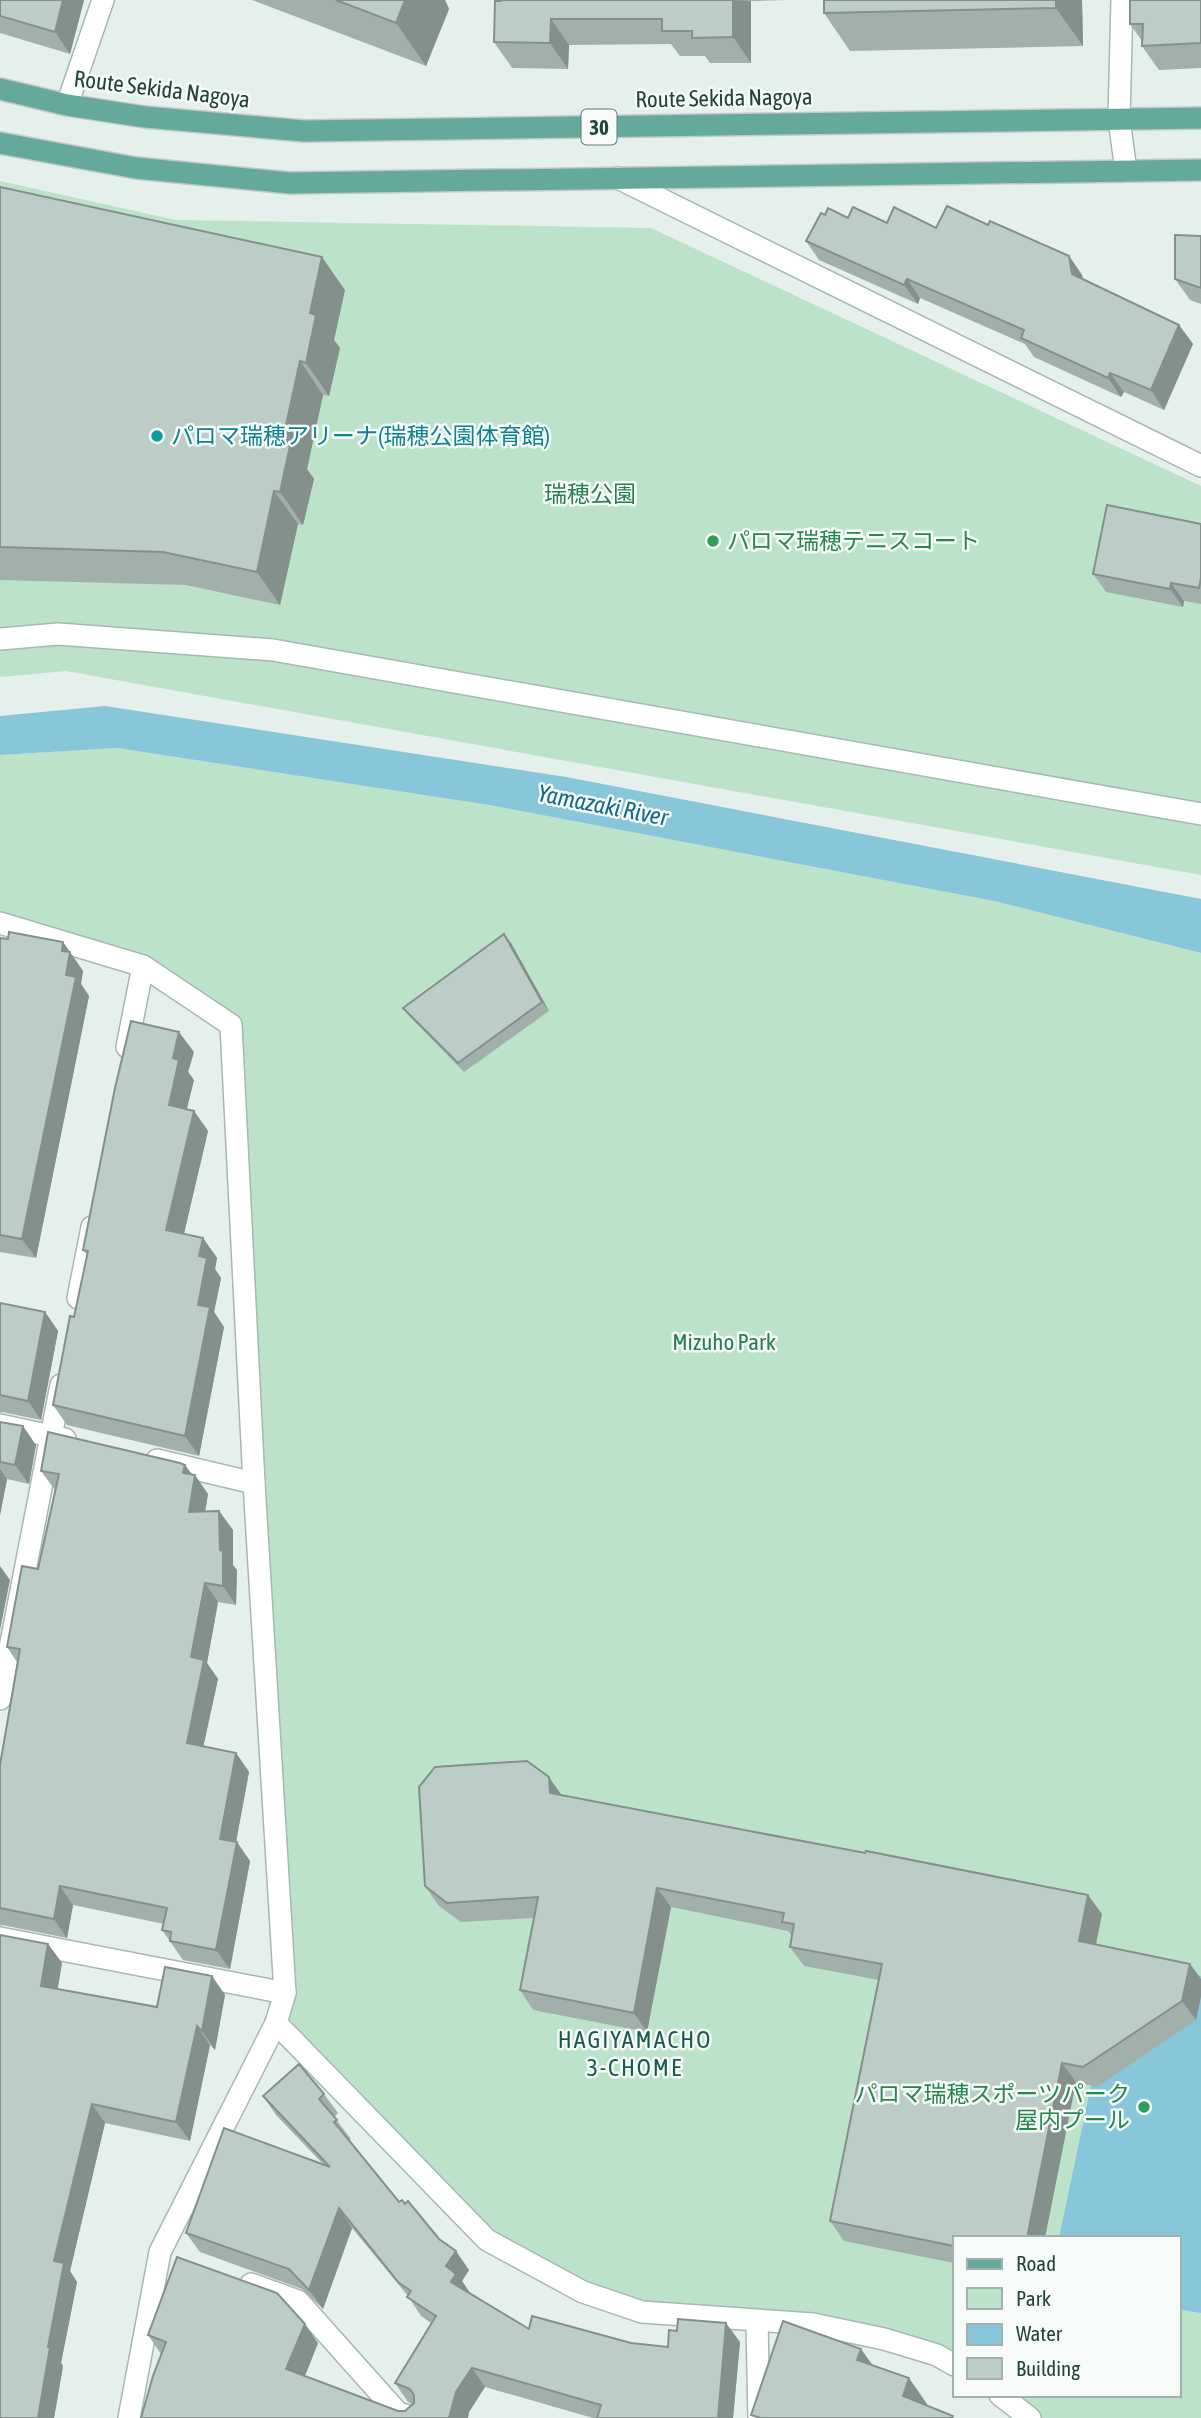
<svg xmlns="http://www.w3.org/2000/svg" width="1201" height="2418" viewBox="0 0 1201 2418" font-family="'Asap Condensed','Noto Sans JP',sans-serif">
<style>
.green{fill:#bce2c9}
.water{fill:#88c6d9}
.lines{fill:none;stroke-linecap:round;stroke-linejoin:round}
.street-casing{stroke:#a7b8b3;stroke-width:24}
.primary-casing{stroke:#c1cac9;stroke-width:24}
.street{stroke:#fff;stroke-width:21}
.primary{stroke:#65a99d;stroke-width:21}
.wall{fill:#a2b0ac}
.shaded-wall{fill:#84908c}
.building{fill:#bccdc8;stroke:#84908c;stroke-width:2}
.culture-dot{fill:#0f9aa8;stroke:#f6fbf9;stroke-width:2.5}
.leisure-dot{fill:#2e9e5b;stroke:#f6fbf9;stroke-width:2.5}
.labels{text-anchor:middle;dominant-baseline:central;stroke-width:5;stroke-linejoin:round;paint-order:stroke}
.shield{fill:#f6fbf9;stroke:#627a75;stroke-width:2}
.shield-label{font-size:21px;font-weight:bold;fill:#22433d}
.street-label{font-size:23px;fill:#22433d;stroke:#f6fbf9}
.culture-label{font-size:23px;fill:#0d838f;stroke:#f6fbf9;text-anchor:start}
.park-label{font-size:23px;fill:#277e50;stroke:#f6fbf9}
.leisure-label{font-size:23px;fill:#27864d;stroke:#f6fbf9;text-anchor:start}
.water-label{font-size:24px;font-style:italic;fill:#156a86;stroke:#f6fbf9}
.neighbourhood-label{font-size:24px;letter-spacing:2px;fill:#1b584e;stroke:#f6fbf9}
</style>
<rect width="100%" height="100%" fill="#e5efeb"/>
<!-- green -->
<g class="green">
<path d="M0,181L176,220L651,228L1201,486V875L66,671L0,677Z"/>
<path d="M117,748L489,805L994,901L1201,953V2418H1030L1000,2395H1178V2238H954V2365L884,2339L642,2312L487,2240L276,2023L231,1025L143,966L0,917V755Z"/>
</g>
<!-- water -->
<g class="water">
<path d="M105,706L566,777L1201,899V953L994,901L489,805L117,748L0,755V716Z"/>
<path d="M1118,1957L1201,1976V2313L1178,2309V2238H1059Z"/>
</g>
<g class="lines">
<defs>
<g id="street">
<path d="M1122,0L1119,119L1126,171"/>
<path d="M67,105L103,0"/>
<path d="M618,178L1201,466"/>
<path d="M0,639L58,634L273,650L1201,814"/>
<path d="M0,923L143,966L231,1025L254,1483L285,1993L276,2023L487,2240L583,2292L642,2312L813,2324L884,2339L937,2355L954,2365"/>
<path d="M127,1047L143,966"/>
<path d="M78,1298L92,1227"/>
<path d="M0,1425L65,1439"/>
<path d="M157,1460L254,1483"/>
<path d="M0,1699L61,1385"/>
<path d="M0,1938L285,1993"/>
<path d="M251,2284L298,2301L398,2413L415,2418"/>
<path d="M757,2322L759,2418"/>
<path d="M1000,2395L1030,2418"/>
<path d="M129,2418L160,2252L276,2023"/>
</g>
<g id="primary">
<path d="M0,89L67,105L145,117L304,131L1201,118"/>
<path d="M0,143L136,168L290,183L1201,170"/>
</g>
</defs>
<!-- street casing -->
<use href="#street" class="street-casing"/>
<!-- primary casing -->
<use href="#primary" class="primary-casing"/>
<!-- street -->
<use href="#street" class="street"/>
<!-- primary -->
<use href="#primary" class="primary"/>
</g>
<!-- wall -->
<g class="wall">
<path d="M0,0H84L70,54L0,33Z"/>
<path d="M252,0H445L449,9L426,66Z"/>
<path d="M501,0H788L751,1V63H710L705,56H680L671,44L569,45L568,69L512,68L494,42Z"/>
<path d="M1082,0L1083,46L850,51L824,13Z"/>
<path d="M1201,0V68L1159,70L1142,46V41L1130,24Z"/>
<path d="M0,187L345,290L334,340L340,348L329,396L323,395L307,469L314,479L303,525L298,524L280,605L186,585L0,580Z"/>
<path d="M825,215L936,228L988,225L1069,256L1082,275L1083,279L1179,325L1193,344L1164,410L1124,392L1121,397L1034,357L1025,344L920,298L918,304L819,260L806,241Z"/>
<path d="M1201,236V304L1190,300L1175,279Z"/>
<path d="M1201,524V604L1184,601L1183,607L1106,592L1093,574Z"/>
<path d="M0,938L63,942L83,971L81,984L89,996L36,1258L0,1252Z"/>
<path d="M511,943L549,1011L464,1072L410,1017L403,1008Z"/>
<path d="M194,1052L188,1072L194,1080L186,1109L194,1111L208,1131L184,1234L203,1238L217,1258L215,1269L221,1278L214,1312L224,1327L199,1456L67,1425L53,1405L74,1317L87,1255L83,1250Z"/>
<path d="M0,1303L45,1312L58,1331L41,1420L2,1412L0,1413Z"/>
<path d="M0,1422L36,1445L29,1484L7,1479L0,1515Z"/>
<path d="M185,1465L208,1494L205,1511H219L233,1530V1565L237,1570L236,1605L218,1602L207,1663L218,1679L203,1747L236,1753L249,1772L236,1842L250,1861L230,1969L183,1960L162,1930L164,1924L73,1905L67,1938L2,1925L0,1926V1765L17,1662L7,1647L38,1569L55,1490L41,1471Z"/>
<path d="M561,1795L1102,1914L1096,1945L1190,1964L1201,1979V1996L1196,2020L1097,2087L1076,2082L954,2238V2263L844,2241L830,2221L879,1980L804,1966L790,1947L792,1936L788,1931L671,1907L647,2032L533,2010L520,1990L534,1918L461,1922L439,1906L425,1886Z"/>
<path d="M48,1944L62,1963L57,1989L157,2007L212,1976L225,1995L215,2050L210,2045L190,2141L105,2123L70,2271L77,2282L61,2363L63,2366L54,2418H0Z"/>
<path d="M324,2094L338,2113L334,2117L351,2139L349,2140L399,2202L439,2239L469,2270L462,2281L470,2293L529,2329L631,2343L668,2347L740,2342L733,2418H593L485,2387L469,2412L468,2418H141L161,2354L148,2335L318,2343L305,2376L398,2411H405L413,2404L408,2402L395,2383L431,2323L421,2316L408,2296L352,2228L323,2309L302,2289L200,2252L186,2233L323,2164L276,2115L263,2096Z"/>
</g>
<!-- shaded-wall -->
<g class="shaded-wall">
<path d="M63,0H84L70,54L55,32Z"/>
<path d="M405,0H445L449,9L426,66L396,23Z"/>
<path d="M733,0L751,1V63L733,37Z"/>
<path d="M1056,0H1082L1083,46L1056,8Z"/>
<path d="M551,19L569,45L568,69L550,43Z"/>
<path d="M1069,256L1082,275L1085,293L1072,274Z"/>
<path d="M322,257L345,290L334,340L340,348L329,396L306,363L310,313Z"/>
<path d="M907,279L920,298L918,304L904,285Z"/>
<path d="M1179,325L1193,344L1164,410L1151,390Z"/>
<path d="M300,361L323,395L307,469L314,479L303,525L280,492L282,443Z"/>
<path d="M1110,373L1124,392L1121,397L1108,378Z"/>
<path d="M274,491L298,524L280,605L257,572Z"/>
<path d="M1171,583L1184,601L1183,607L1170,589Z"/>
<path d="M504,934L511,943L549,1011L542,1002Z"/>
<path d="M63,942L83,971L81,984L89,996L36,1258L22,1239L66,975L62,951Z"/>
<path d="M179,1032L194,1052L188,1072L194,1080L183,1125L169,1105L173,1058Z"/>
<path d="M194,1111L208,1131L180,1250L166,1230Z"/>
<path d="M203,1238L217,1258L215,1269L221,1278L214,1312L224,1327L199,1456L185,1436L198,1305L199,1256Z"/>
<path d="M45,1312L58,1331L41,1420L28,1401Z"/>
<path d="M23,1426L36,1445L29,1484L15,1465Z"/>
<path d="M185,1465L194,1479L195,1475L208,1494L202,1531L189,1512L183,1473Z"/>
<path d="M0,1469L7,1479L0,1515Z"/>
<path d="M219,1511L233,1530V1565L237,1570L236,1605L223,1586L220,1550Z"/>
<path d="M0,1566L10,1580L0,1630Z"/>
<path d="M205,1583L218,1602L207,1663L218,1679L200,1762L187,1743L191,1657Z"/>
<path d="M236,1753L249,1772L233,1858L220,1839Z"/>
<path d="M549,1777L563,1797L550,1793Z"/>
<path d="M237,1842L250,1861L230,1969L216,1950Z"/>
<path d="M60,1886L73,1905L67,1938L54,1919Z"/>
<path d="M657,1888L671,1907L647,2032L634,2013Z"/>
<path d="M1088,1895L1102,1914L1092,1961L1079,1941Z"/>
<path d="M48,1944L62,1963L55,2005L41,1986Z"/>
<path d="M1190,1964L1201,1979V1996L1196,2020L1182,2001Z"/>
<path d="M212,1976L225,1995L215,2050L202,2031Z"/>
<path d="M197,2026L210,2045L190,2141L176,2122Z"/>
<path d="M1062,2063L1076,2082L1045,2238H1027Z"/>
<path d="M92,2104L105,2123L70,2271L77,2282L61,2363L63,2366L54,2418H38L48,2347L54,2261Z"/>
<path d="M339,2208L352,2228L323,2309L309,2290Z"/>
<path d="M456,2251L469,2270L462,2281L470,2293L451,2282L446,2266Z"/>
<path d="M726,2323L740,2342L733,2418H718Z"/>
<path d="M305,2324L318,2343L300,2388L286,2369Z"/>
<path d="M861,2349L879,2374L857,2360Z"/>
<path d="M472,2368L485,2387L469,2412L468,2418H449L456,2392Z"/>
<path d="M909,2378L927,2404L922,2418L903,2396Z"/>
</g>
<!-- building -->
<g class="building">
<path d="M0,0H63L55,32L0,16Z"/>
<path d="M336,0H405L396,23Z"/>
<path d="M501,0H733V37L692,38V31H662V19H551L550,43L494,42L495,1H501Z"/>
<path d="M824,0H1056V8L824,13Z"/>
<path d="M1130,0H1201V43L1142,46L1143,24H1130Z"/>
<path d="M0,187L322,257L310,313L316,315L306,363L300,361L282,443L290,446L280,492L274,491L257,572L163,552L0,547Z"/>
<path d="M947,206L988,225L990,221L1069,256L1072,274L1179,325L1151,390L1110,373L1108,378L1021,338L1024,330L907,279L904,285L806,241L821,213L825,215L828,208L848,218L853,207L887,223L894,207L936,228Z"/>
<path d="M1175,235L1201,236V288L1175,279Z"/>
<path d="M1107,505L1201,524V578L1199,588L1171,583L1170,589L1093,574Z"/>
<path d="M9,932L63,942L62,951L70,952L66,975L76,977L22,1239L0,1235V938L8,939Z"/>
<path d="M504,934L542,1002L458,1063L403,1008Z"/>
<path d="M131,1021L179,1032L173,1058L179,1060L169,1105L194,1111L166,1230L203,1238L199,1256L207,1258L198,1305L210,1307L185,1436L53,1405L70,1316L74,1317L88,1251L83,1250L115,1088Z"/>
<path d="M0,1303L45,1312L28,1401L0,1395Z"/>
<path d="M0,1422L23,1426L15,1465L0,1462Z"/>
<path d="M48,1432L180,1463L185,1465L183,1473L195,1475L189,1512L219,1511L220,1550L223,1551V1586L205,1583L191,1657L204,1660L187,1743L236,1753L220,1839L237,1842L216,1950L170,1941L171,1932L162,1930L167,1908L60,1886L54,1919L0,1908V1765L20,1649L7,1647L22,1566L38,1569L59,1474L41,1471Z"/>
<path d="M527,1761L549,1777L550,1793L865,1853L866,1851L1088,1895L1079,1941L1190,1964L1182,2001L1083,2067L1062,2063L1027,2238H954V2246L830,2221L882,1964L790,1947L794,1924L782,1922L784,1913L657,1888L634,2013L520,1990L538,1897L447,1903L425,1886L419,1787L435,1767Z"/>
<path d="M0,1935L48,1944L41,1986L157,2007L165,1967L212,1976L202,2031L197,2026L176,2122L92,2104L54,2261L64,2263L48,2347H50L38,2418H0Z"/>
<path d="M299,2064L324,2094L319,2099L337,2120L334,2122L399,2202L402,2200L405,2204L408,2201L439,2239L456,2251L446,2266L456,2274L451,2282L529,2329L532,2316L631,2343L668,2347L669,2330L677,2331L678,2319L726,2323L718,2418H597L601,2405L472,2368L456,2392L449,2418H141L153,2376L166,2342L148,2335L177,2257L277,2293L305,2324L286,2369L398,2411H405L414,2403V2395L410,2389L395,2383L436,2316L407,2297L411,2291L399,2283L339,2208L309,2290L289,2269L186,2233L224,2128L330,2167L263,2096Z"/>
<path d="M783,2321L861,2349L857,2360L909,2378L903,2396L953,2416L952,2418H761L751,2415Z"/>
</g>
<!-- markers -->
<circle class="culture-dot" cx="157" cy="436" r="7"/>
<g class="leisure-dot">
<circle cx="713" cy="541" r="7"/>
<circle cx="1144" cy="2107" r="7"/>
</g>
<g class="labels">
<!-- shield labels -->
<rect class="shield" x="581.5" y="109.5" width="35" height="35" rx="5"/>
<g class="shield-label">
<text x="599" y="127">30</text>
</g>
<!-- street labels -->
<g class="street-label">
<text transform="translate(162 89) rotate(7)">Route Sekida Nagoya</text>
<text transform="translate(724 98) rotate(-1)">Route Sekida Nagoya</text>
</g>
<!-- culture labels -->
<g class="culture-label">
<text x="171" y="436">パロマ瑞穂アリーナ(瑞穂公園体育館)</text>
</g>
<!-- park labels -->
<g class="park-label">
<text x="590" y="494">瑞穂公園</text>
<text x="724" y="1342">Mizuho Park</text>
</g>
<!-- leisure labels -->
<g class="leisure-label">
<text x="727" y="541">パロマ瑞穂テニスコート</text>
<text x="1130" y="2094" text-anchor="end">パロマ瑞穂スポーツパーク<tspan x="1130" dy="26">屋内プール</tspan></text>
</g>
<!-- water labels -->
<g class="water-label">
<text transform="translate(603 805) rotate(11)">Yamazaki River</text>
</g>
<!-- neighbourhood labels -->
<g class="neighbourhood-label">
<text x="635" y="2039">HAGIYAMACHO<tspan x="635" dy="28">3-CHOME</tspan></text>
</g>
</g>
<!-- legend -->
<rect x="953" y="2236" width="228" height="161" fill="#f6fbf9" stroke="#a1b1ae" stroke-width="2"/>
<rect x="967" y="2259" width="35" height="10" fill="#65a99d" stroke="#a1b1ae" stroke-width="2"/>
<text x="1016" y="2271" font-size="21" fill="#22433d">Road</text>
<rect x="967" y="2288" width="35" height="21" fill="#bce2c9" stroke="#a1b1ae" stroke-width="2"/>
<text x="1016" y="2306" font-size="21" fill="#22433d">Park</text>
<rect x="967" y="2324" width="35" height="21" fill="#88c6d9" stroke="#a1b1ae" stroke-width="2"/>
<text x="1016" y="2341" font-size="21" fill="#22433d">Water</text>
<rect x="967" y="2358" width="35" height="21" fill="#bccdc8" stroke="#a1b1ae" stroke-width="2"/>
<text x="1016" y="2376" font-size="21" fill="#22433d">Building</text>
</svg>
